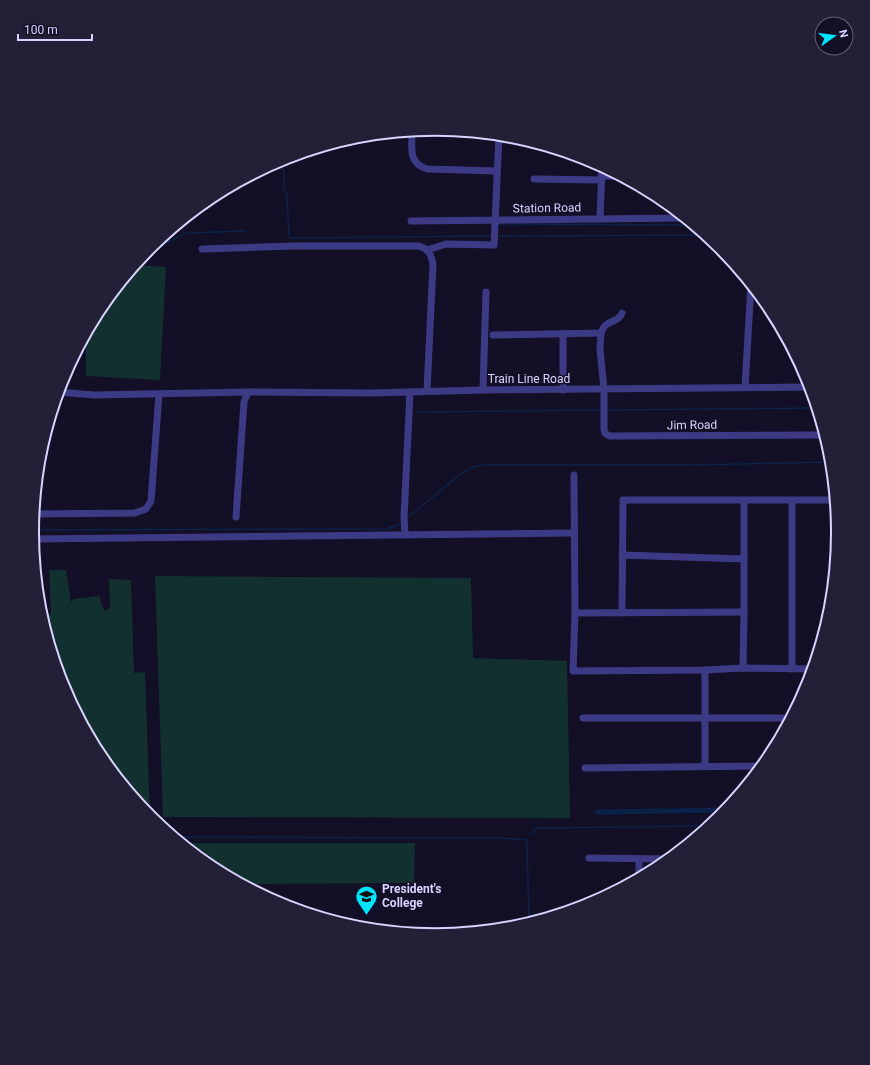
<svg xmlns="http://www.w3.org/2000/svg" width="870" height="1065" viewBox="0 0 870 1065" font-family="Roboto,sans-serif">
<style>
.green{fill:#12302f}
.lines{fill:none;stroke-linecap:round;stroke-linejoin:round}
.stream{stroke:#0c2248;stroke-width:1.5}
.canal{stroke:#0c2248;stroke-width:5}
.minor{stroke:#3d3a85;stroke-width:7}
.labels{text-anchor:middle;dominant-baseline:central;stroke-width:3;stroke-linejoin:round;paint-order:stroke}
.street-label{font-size:12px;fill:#d9d4ff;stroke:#130f26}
.poi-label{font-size:12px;font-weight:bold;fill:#d9d4ff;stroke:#130f26;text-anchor:start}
.rim{fill:none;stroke:#d9d4ff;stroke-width:2}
</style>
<rect width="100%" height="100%" fill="#130f26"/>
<!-- green -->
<g class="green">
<path d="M136,265L166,267L160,380L86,376V334L100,308Z"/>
<path d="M49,570H66L71,602L74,599L99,596L104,611L110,608L109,579L131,580L134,673L145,672L150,817L100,756L63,687L42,619L51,613Z"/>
<path d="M155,576L471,578L473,658L567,661L570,818L163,817Z"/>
<path d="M181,843H415L414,883L243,884L211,867Z"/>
</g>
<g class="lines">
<!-- stream -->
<g class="stream">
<path d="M280,161V167L284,171V189L287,195L289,238L491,236"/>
<path d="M498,224L692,225"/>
<path d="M499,236L705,235"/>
<path d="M154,244L168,242L187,233L245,231"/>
<path d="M606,410L816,408"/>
<path d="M418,412L602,410"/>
<path d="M407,518L461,474L473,467L483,465H687L831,462"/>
<path d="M32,530L386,529L396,526L401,523"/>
<path d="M530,834L537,828L709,826"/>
<path d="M174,837L502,838L527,840L529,923"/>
</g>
<!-- canal -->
<path class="canal" d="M598,812L726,810"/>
<!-- minor -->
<g class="minor">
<path d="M412,132C412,148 408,163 427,169L497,171"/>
<path d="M601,176H620"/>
<path d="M534,179L601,180"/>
<path d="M600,219L602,167"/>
<path d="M411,221L684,218"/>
<path d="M202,249L293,246H418C428,248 431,254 433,264L427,391"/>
<path d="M427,250L446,244L494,245L499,136"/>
<path d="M601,333L600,349L604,390V430L605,433L609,436L825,435"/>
<path d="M563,334V390"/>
<path d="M493,335L601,333C602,331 602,329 604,327C609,320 619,322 622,313"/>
<path d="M745,387L751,285"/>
<path d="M483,390L486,292"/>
<path d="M58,392L94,395L248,392L372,393L483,390L810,387"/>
<path d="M574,475L575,613L573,671L705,670L743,668L813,669"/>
<path d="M792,500V669"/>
<path d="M34,514L135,513L146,509L151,501L159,394"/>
<path d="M236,517L244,402L248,392"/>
<path d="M405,534L404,517L410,392"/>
<path d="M33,539L574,533"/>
<path d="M622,555L744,559"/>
<path d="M575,613L744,612"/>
<path d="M622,613L623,500H835"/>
<path d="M743,668L744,612V500"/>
<path d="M583,718H791"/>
<path d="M705,766V670"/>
<path d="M585,768L762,766"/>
<path d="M589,858L669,859"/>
<path d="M639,878V859"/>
</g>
</g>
<!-- icons -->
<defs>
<symbol id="school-pin" viewBox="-11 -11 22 30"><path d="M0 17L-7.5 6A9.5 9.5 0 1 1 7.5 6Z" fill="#00e5ff" stroke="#130f26"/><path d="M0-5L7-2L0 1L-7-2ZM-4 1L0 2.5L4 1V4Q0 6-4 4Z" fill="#111"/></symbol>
</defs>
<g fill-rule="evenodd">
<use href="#school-pin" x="354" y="884" width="25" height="34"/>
</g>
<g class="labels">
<!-- street labels -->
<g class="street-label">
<text transform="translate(547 208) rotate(-1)">Station Road</text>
<text x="529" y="379">Train Line Road</text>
<text transform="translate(692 425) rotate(-1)">Jim Road</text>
</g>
<!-- poi labels -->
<g class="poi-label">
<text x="382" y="889">President's<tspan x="382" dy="14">College</tspan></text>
</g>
</g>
<!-- crop -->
<path d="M0 0H870V1065H0ZM39 532a396 396 0 1 1 792 0a396 396 0 1 1-792 0Z" fill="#231f37" fill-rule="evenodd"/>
<path class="rim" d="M39 532a396 396 0 1 1 792 0a396 396 0 1 1-792 0Z"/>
<!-- north arrow -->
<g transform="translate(834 36) rotate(76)"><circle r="19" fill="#130f26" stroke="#625e7d"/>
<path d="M0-3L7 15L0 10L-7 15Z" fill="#00e5ff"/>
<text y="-6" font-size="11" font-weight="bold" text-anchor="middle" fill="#d9d4ff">N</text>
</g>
<!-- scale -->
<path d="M18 34v6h74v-6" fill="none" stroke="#d9d4ff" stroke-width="2"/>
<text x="24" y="34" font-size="12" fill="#d9d4ff" stroke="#130f26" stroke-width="3" paint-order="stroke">100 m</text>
</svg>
